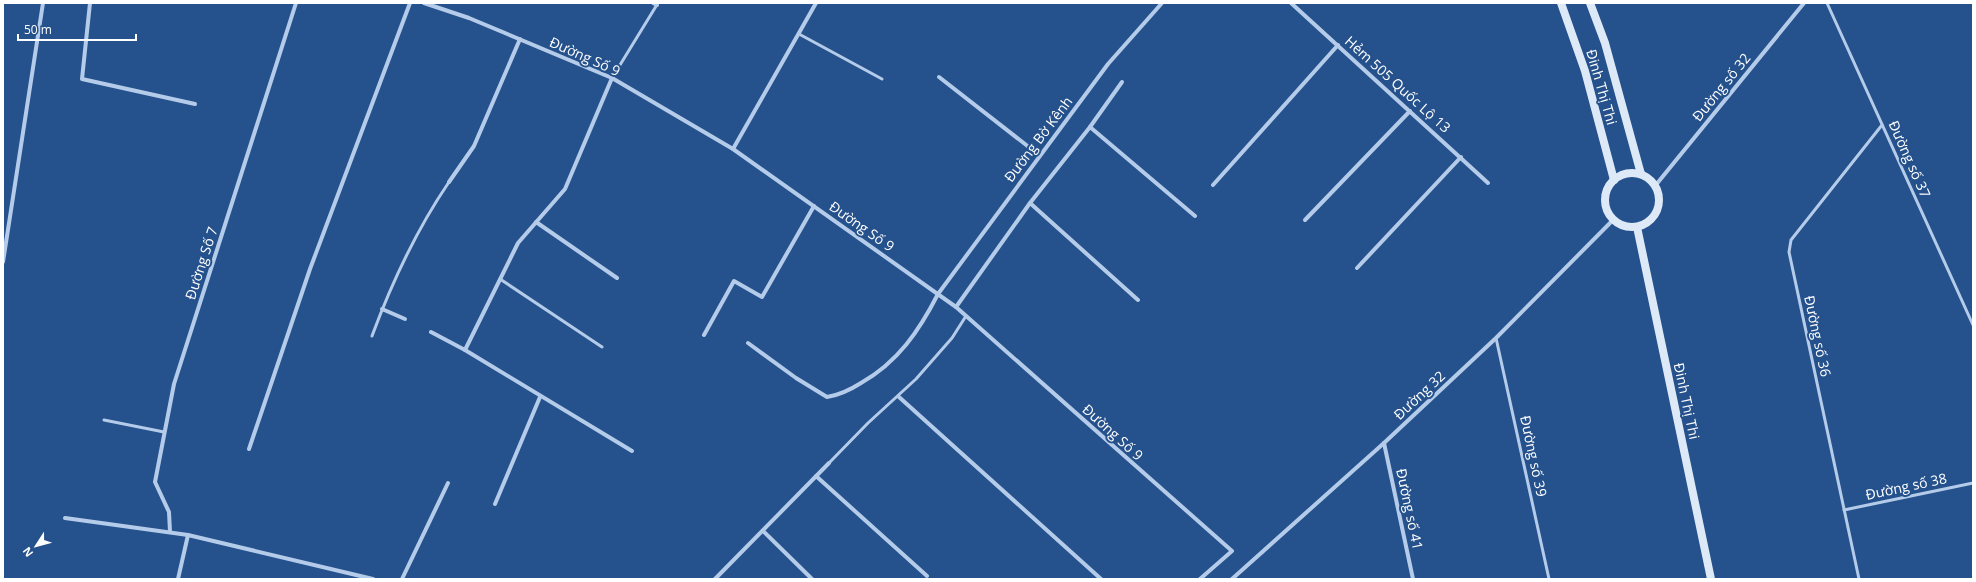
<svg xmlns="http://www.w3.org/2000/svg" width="1976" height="582" viewBox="0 0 1976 582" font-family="'Open Sans',sans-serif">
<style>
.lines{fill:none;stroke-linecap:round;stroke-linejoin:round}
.lane{stroke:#b4ccea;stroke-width:3}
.street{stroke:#b4ccea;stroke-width:4}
.secondary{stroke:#dee9f8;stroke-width:8}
.labels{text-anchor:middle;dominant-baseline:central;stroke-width:4;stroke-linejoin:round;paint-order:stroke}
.street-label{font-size:14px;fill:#fff;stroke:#25518c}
</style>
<rect width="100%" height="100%" fill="#25518c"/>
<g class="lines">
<!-- lane -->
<g class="lane">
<path d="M1827,3L1973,325"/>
<path d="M799,34L882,79"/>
<path d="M612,78L658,3"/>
<path d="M500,279L602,347"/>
<path d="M372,336C392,282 417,229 449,182"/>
<path d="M1496,338L1549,579"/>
<path d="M104,420L164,432"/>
<path d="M829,463L868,423L916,379L952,338L966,316"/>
<path d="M1844,510L1973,483"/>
<path d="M1859,579L1789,252L1791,240L1882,125"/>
</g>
<!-- street -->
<g class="street">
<path d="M90,3L82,79L195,104"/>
<path d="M424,3L469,18L612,78L733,149L956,307L1232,551L1200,579"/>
<path d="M653,3L657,5"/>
<path d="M1291,3L1488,183"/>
<path d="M939,77L1039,155"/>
<path d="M1090,127L1122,82"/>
<path d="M733,149L816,3"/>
<path d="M449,182L474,146L520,39"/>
<path d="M1213,185L1338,45"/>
<path d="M1655,186L1804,3"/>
<path d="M1030,203L1138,300"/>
<path d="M1305,220L1410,111"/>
<path d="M536,222L617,278"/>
<path d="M3,262L43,3"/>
<path d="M1357,268L1461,157"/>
<path d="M956,307L1030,203L1090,127L1195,216"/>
<path d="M382,309L405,319"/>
<path d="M431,332L465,350L632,451"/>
<path d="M704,335L734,281L762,297L814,206"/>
<path d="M748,343L796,378L827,397C840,395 850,390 861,383C898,362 919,331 938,294L1108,64L1162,3"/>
<path d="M465,350L518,243L565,189L612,78"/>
<path d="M899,397L1101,579"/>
<path d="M1384,443L1413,579"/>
<path d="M249,449L310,269L410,3"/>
<path d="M816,476L927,576"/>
<path d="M495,504L540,397"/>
<path d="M65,518L188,535L373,579"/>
<path d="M763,531L812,579"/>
<path d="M170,532L169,512L155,482L174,384L296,3"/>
<path d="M178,579L188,535"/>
<path d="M402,579L448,483"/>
<path d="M715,579L829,463"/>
<path d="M1232,579L1384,443L1496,338L1613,220"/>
</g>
<!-- secondary -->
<g class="secondary">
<path d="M1561,3L1585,71L1614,180"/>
<path d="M1590,3L1605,43L1641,174"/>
<circle cx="1632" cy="200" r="27"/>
<path d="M1637,227L1711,579"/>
</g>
</g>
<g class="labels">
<!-- street labels -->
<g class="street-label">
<text transform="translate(585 56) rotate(24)">Đường Số 9</text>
<text transform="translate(1398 84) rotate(42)">Hẻm 505 Quốc Lộ 13</text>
<text transform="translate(1602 87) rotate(74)">Đinh Thị Thi</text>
<text transform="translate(1721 87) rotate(-51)">Đường số 32</text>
<text transform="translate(1038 139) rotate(-53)">Đường Bờ Kênh</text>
<text transform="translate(1910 159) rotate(66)">Đường số 37</text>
<text transform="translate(862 226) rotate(35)">Đường Số 9</text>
<text transform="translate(201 263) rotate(-72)">Đường Số 7</text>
<text transform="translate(1818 336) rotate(78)">Đường số 36</text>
<text transform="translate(1419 395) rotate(-43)">Đường 32</text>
<text transform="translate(1687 401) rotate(78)">Đinh Thị Thi</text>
<text transform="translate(1113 432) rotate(42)">Đường Số 9</text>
<text transform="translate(1534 456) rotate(78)">Đường số 39</text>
<text transform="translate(1906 486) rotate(-12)">Đường số 38</text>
<text transform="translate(1410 509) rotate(78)">Đường số 41</text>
</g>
</g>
<!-- border -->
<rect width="1976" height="582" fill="none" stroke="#ffffff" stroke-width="8"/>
<!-- north arrow -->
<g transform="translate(36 546) rotate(234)" stroke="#25518c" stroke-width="3" paint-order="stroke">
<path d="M0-3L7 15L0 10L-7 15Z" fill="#ffffff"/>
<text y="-6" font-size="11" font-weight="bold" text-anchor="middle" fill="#ffffff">N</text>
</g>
<!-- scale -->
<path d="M18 34v6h118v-6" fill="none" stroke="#ffffff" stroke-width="2"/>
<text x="24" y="34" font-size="12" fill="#ffffff" stroke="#25518c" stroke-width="3" paint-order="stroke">50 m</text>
</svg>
